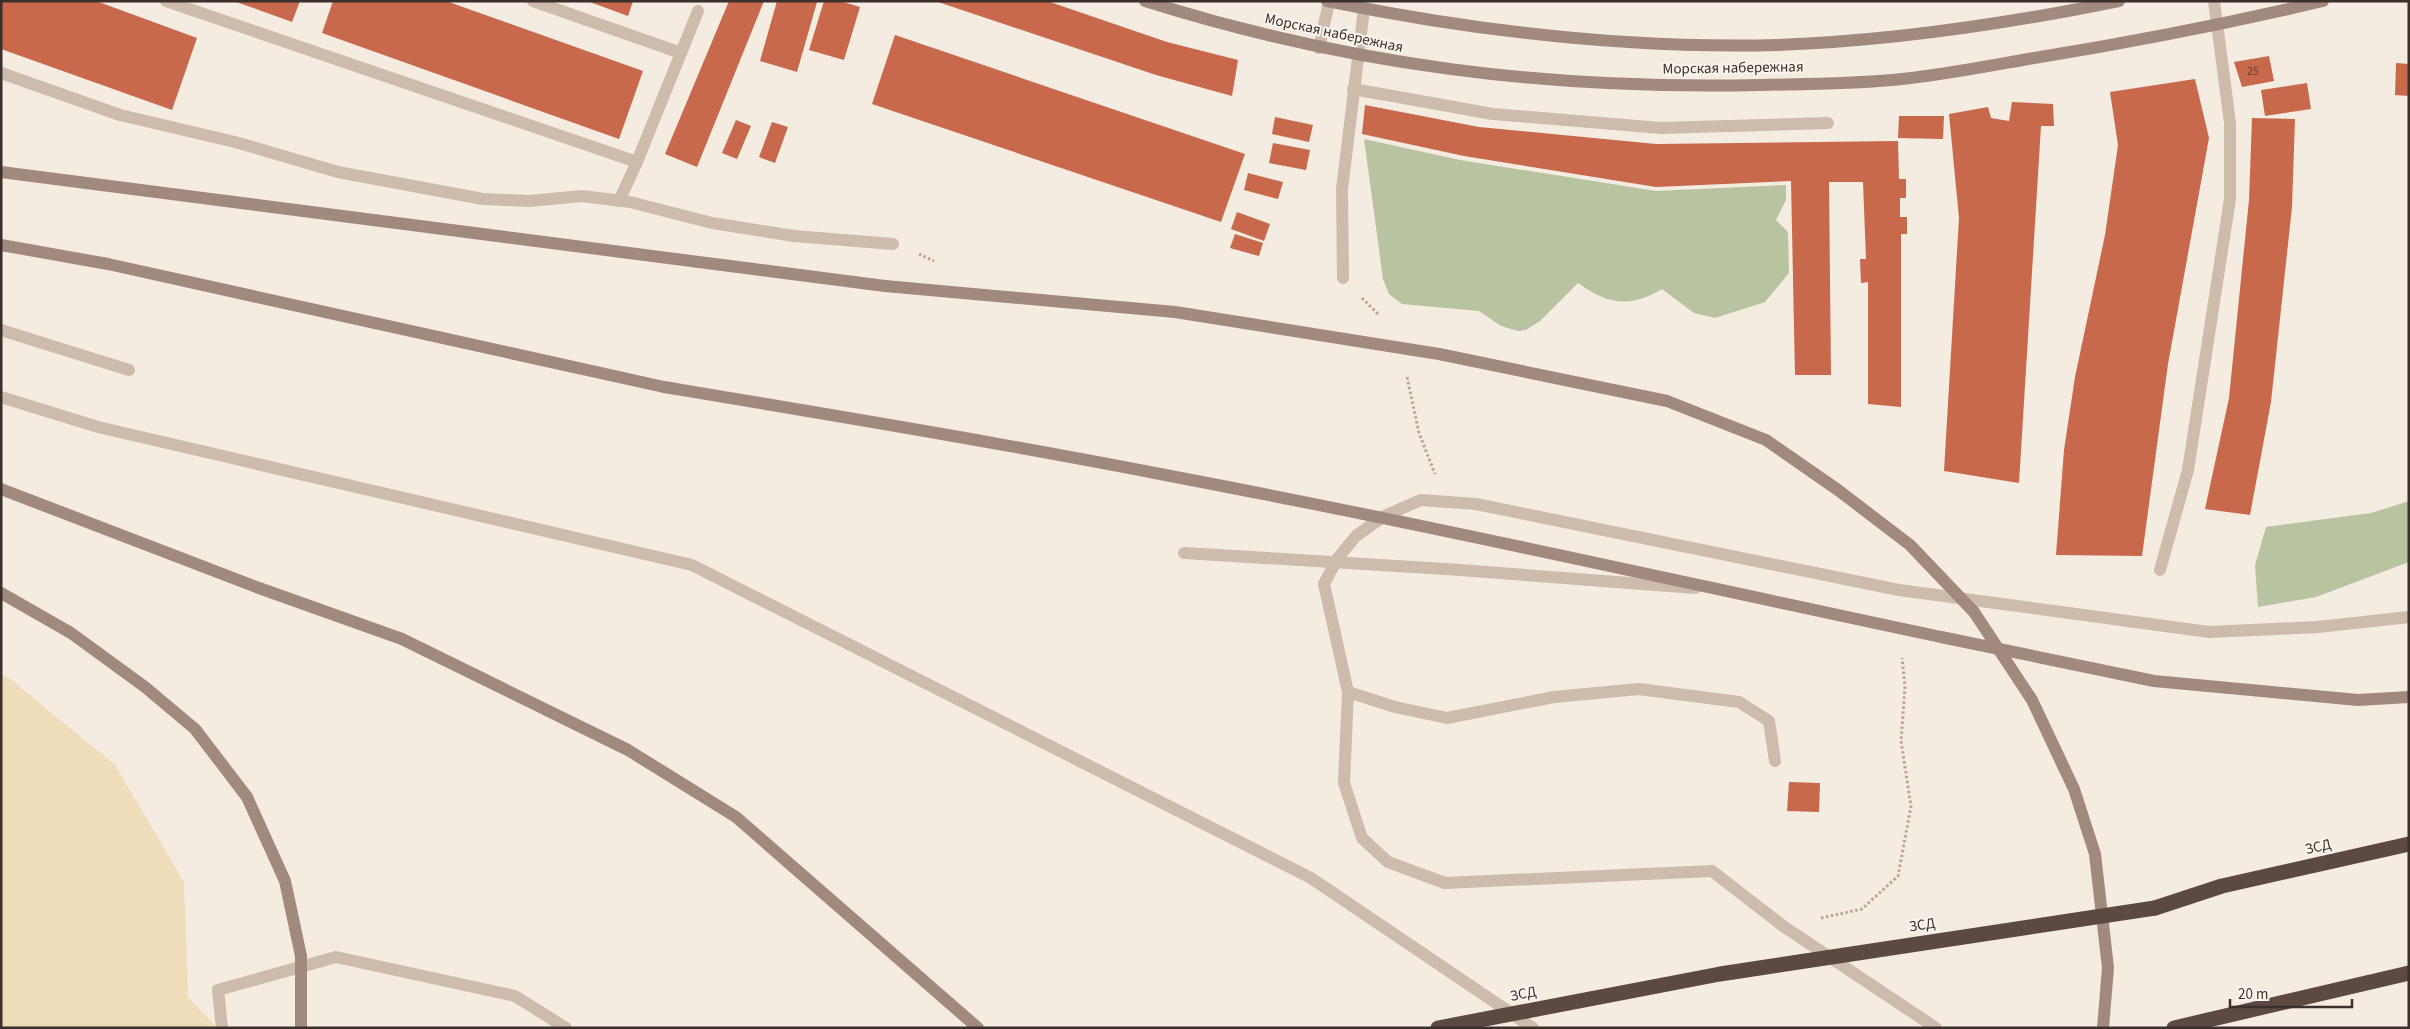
<svg xmlns="http://www.w3.org/2000/svg" width="2410" height="1029" viewBox="0 0 2410 1029" font-family="'Source Sans 3',sans-serif">
<style>
.green{fill:#b8c4a0}
.sand{fill:#efdcb8}
.building{fill:#c8694b}
.lines{fill:none;stroke-linecap:round;stroke-linejoin:round}
.path{stroke:#b9a596;stroke-width:3;stroke-dasharray:2.5 2.5;stroke-linecap:butt}
.lane{stroke:#cdbbac;stroke-width:12}
.secondary{stroke:#a18a7d;stroke-width:12}
.highway{stroke:#5c4a42;stroke-width:15}
.lane-bridge{stroke:#cdbbac;stroke-width:12}
.secondary-bridge{stroke:#a18a7d;stroke-width:12}
.highway-bridge{stroke:#5c4a42;stroke-width:15}
.labels{text-anchor:middle;dominant-baseline:central;stroke-width:4;stroke-linejoin:round;paint-order:stroke}
.number-label{font-size:12px;fill:#5e3e33}
.street-label{font-size:15px;fill:#3b302b;stroke:#fbf5ee}
</style>
<rect width="100%" height="100%" fill="#f4ebe1"/>
<!-- green -->
<g class="green">
<path d="M1364,139L1460,160L1656,191L1786,185V200L1776,220L1788,232L1789,273L1765,302L1715,318L1694,313L1662,289C1630,308 1608,305 1578,283L1540,321L1526,330L1518,331L1501,326L1479,311L1402,304L1389,294L1383,279Z"/>
<path d="M2409,501V562L2316,597L2258,607L2255,565L2266,527L2371,513Z"/>
</g>
<!-- sand -->
<path class="sand" d="M1,675L9,678L115,765L184,882L188,997L217,1028H1Z"/>
<!-- building -->
<g class="building">
<path d="M1,1H96L197,38L172,110L1,49Z"/>
<path d="M234,1H300L292,22Z"/>
<path d="M333,1H446L643,71L619,139L322,33Z"/>
<path d="M587,1H633L628,16Z"/>
<path d="M729,1H764L697,167L665,154Z"/>
<path d="M777,1L817,2L797,72L760,61Z"/>
<path d="M824,1H840L860,7L844,60L809,50Z"/>
<path d="M1047,1L1167,42L1238,60L1232,96L1156,75L938,2Z"/>
<path d="M895,35L1245,154L1221,222L872,104Z"/>
<path d="M2269,56L2274,81L2242,87L2234,62Z"/>
<path d="M2396,63L2409,64V96L2395,95Z"/>
<path d="M2195,79L2209,138L2168,364L2142,556L2056,555L2064,450L2075,377L2105,235L2118,145L2110,92Z"/>
<path d="M2307,83L2311,109L2265,116L2261,90Z"/>
<path d="M2012,102L2053,104L2054,126H2041L2019,483L1944,471L1959,218L1949,114L1988,107L1991,118L2009,121Z"/>
<path d="M1365,105L1479,127L1656,144L1898,141L1899,179H1906V198H1900V217H1907V234H1901V407L1868,404V282L1861,283L1860,259H1866L1863,182H1829L1831,375H1795L1791,181L1656,187L1464,156L1362,134Z"/>
<path d="M1899,116H1944L1943,139L1898,138Z"/>
<path d="M1275,117L1313,125L1309,142L1272,134Z"/>
<path d="M2252,118L2295,119L2292,207L2271,402L2250,515L2205,509L2229,398L2249,200Z"/>
<path d="M736,120L751,126L737,159L722,153Z"/>
<path d="M772,122L788,127L775,163L759,157Z"/>
<path d="M1273,143L1310,150L1306,170L1269,163Z"/>
<path d="M1248,173L1283,182L1278,199L1244,190Z"/>
<path d="M1237,212L1270,224L1264,241L1231,229Z"/>
<path d="M1235,234L1263,243L1259,256L1230,248Z"/>
<path d="M1789,782L1820,783L1819,812L1787,811Z"/>
</g>
<g class="lines">
<!-- path -->
<g class="path">
<path d="M919,254L934,261"/>
<path d="M1362,298L1379,315"/>
<path d="M1407,377L1419,433L1435,474"/>
<path d="M1821,918L1862,909L1898,876L1911,806L1901,741L1905,687L1902,658"/>
</g>
<!-- lane -->
<g class="lane">
<path d="M166,1L637,162"/>
<path d="M533,1L681,53"/>
<path d="M1319,48L1329,2"/>
<path d="M1,73L120,115L235,142L338,172L483,199L529,201L582,196L630,202L712,223L794,236L893,244"/>
<path d="M1353,89L1493,114L1661,128L1828,123"/>
<path d="M619,201L637,162L698,11"/>
<path d="M1343,278L1342,189L1364,9"/>
<path d="M1,330L129,370"/>
<path d="M1,397L98,427L692,565L1311,878L1533,1028"/>
<path d="M2160,570L2188,470L2230,199V123L2214,1"/>
<path d="M1348,692L1395,707L1447,718L1554,697L1639,689L1739,702L1769,721L1775,761"/>
<path d="M222,1028L218,990L336,957L515,996L566,1028"/>
<path d="M1936,1028L1783,926L1712,871L1445,883L1388,862L1362,838L1344,783L1348,692L1324,584L1337,559L1356,536L1384,516L1421,500L1476,504L1899,590L2209,632L2318,627L2409,617"/>
</g>
<!-- secondary -->
<g class="secondary">
<path d="M1145,1C1349,65 1547,90 1760,85C1804,84 1848,84 1892,80C1938,76 1983,67 2028,59C2127,43 2225,24 2323,1"/>
<path d="M1327,1C1474,31 1627,49 1777,45C1892,41 2006,24 2119,1"/>
<path d="M1,172L885,286"/>
<path d="M1,245L108,264L664,387"/>
<path d="M1,489L259,588L402,639L628,750L736,817L978,1028"/>
<path d="M1941,637L2154,681L2358,700L2409,697"/>
</g>
<!-- highway -->
<g class="highway">
<path d="M2155,908L2222,886L2409,844"/>
<path d="M2174,1028L2409,973"/>
</g>
<!-- lane-bridge -->
<path class="lane-bridge" d="M1184,553L1446,569L1695,588"/>
<!-- secondary-bridge -->
<g class="secondary-bridge">
<path d="M885,286L1175,312L1439,354L1667,401L1766,440L1838,490L1910,545L1974,612L2032,700L2074,789L2095,854L2108,968L2103,1028"/>
<path d="M664,387C838,416 1013,445 1186,479C1439,527 1690,584 1941,637"/>
<path d="M1,593L71,633L145,687L195,729L247,797L285,881L301,956V1028"/>
</g>
<!-- highway-bridge -->
<path class="highway-bridge" d="M1438,1028L1720,974L2155,908"/>
</g>
<g class="labels">
<!-- number labels -->
<g class="number-label">
<text x="2253" y="71">25</text>
</g>
<!-- street labels -->
<g class="street-label">
<text transform="translate(1334 33) rotate(12)">Морская набережная</text>
<text transform="translate(1733 68) rotate(-1)">Морская набережная</text>
<text transform="translate(2318 847) rotate(-13)">ЗСД</text>
<text transform="translate(1922 925) rotate(-9)">ЗСД</text>
<text transform="translate(1523 994) rotate(-11)">ЗСД</text>
</g>
</g>
<!-- border -->
<rect width="2410" height="1029" fill="none" stroke="#3b302b" stroke-width="5"/>
<!-- scale -->
<path d="M2230 999v8h122v-8" fill="none" stroke="#3b302b" stroke-width="2.5"/>
<text x="2238" y="999" font-size="15" fill="#3b302b" stroke="#fbf5ee" stroke-width="4" paint-order="stroke">20 m</text>
</svg>
